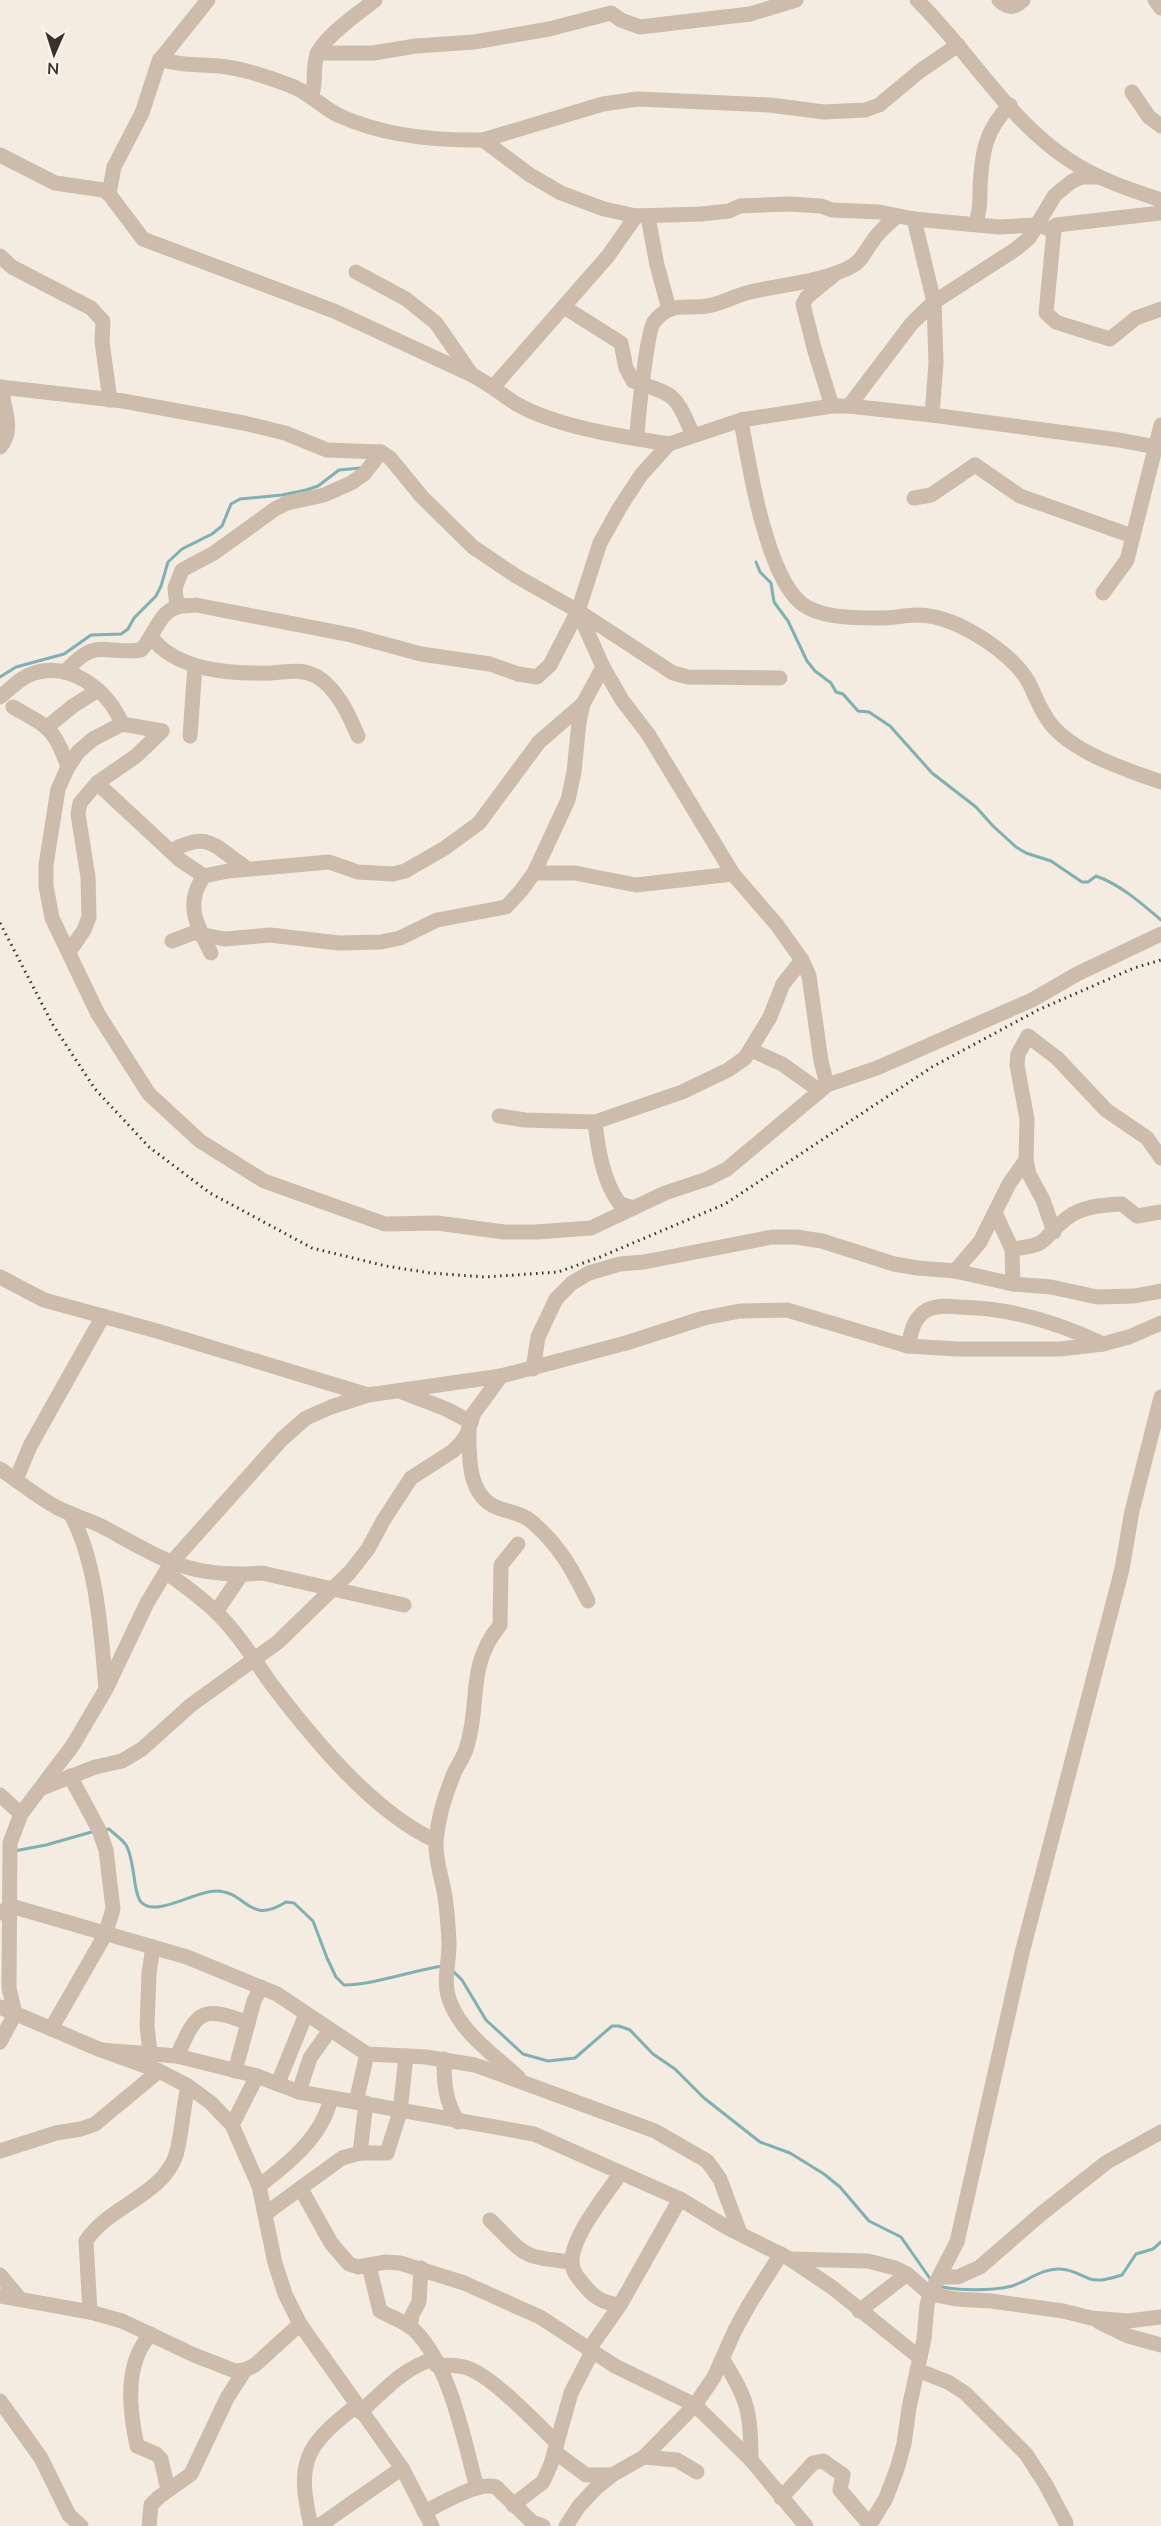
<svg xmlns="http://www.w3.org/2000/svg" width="1161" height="2526" viewBox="0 0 1161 2526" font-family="Mulish,sans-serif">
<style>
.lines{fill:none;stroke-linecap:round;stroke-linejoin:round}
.stream{stroke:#7fb0b2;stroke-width:3}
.minor{stroke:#cdbbac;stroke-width:15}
.rail{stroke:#3b302b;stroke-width:3;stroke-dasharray:1.5 4.5;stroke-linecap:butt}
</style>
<rect width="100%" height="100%" fill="#f4ebe1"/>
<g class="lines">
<!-- stream -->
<g class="stream">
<path d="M756,562L760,572L771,583L774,602L788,621L807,661L815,671L831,683L836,692L843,694L858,711L869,712L890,726L932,773L976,807L993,826L1016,847L1026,853L1051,861L1082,882H1088L1096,876C1121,885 1141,903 1161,920"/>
<path d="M0,677L16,667L64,654L91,635L121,634L128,629L134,618L156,596L161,586L168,562L182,549L212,534L222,526L231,504L240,499L282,495L306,490L318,486L339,470L361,468"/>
<path d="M105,1830L109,1829C114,1834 122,1839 126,1845C135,1860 133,1893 141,1902C156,1918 194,1891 216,1891C247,1891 248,1926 286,1902L294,1903L313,1921L327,1958L336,1977L344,1985C378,1984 409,1971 443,1966"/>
<path d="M14,1851L46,1845L95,1831"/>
<path d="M453,1971L462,1980L486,2020L523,2054L548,2061L575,2058L612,2026H619L630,2030L653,2054L675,2069L704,2098L760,2142L790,2153L824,2174L840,2187L869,2221L901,2237L931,2280"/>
<path d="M938,2286C958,2291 992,2291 1012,2286C1028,2281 1042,2268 1060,2269C1071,2269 1080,2275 1090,2279C1100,2282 1112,2278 1122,2275L1136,2254L1153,2249L1161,2242"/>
</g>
<!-- minor -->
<g class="minor">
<path d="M917,0C969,51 1008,120 1069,160C1097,179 1129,189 1161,200"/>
<path d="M999,0C1008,9 1015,8 1023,0"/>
<path d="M1155,0L1161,8"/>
<path d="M317,53H373L416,46L474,42L549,29L611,13L621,20L640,27L750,14L796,0"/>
<path d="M160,59C183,66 196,64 219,66C242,68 268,77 289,85C308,91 322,108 340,116C385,136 433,141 483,140L603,104L638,99L770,105L824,112L865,110L879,105L920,71L958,45"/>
<path d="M1132,92L1149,117L1161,126"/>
<path d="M311,97C317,84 312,69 317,55C322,38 361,11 375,0"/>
<path d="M483,140L530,175L561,193L604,209L636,216L701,214L729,211L740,206L789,204L821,206L832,210L879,212L914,219L999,227L1036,225L1054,230L1056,225L1161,213"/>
<path d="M0,155L55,183L103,190L109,194L143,239L334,311L472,375C488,383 501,394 515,403C555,427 624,437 669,444"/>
<path d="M109,194L114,167L142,113L159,61L208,0"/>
<path d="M648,217L657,265L669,309"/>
<path d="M914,219L934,302L936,363L932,415"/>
<path d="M975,224C980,213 980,200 980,187C982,153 985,130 1010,105"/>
<path d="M1054,230L1046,313L1056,322L1065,325L1110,339L1136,318L1161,309"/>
<path d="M0,256L12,267L91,308L103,321L102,342L110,400"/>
<path d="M356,272L406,299L436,323L472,375"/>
<path d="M564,307L621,343L626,368L633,381C676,396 674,392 693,435"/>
<path d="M494,386L608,256L636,216"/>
<path d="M0,387L123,401L244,423L285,433L327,450L381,452L390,458L422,497L473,547L516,576L578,611L673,673L688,677L780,678"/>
<path d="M832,406L814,348L803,304L807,297L834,275"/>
<path d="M849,406L912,323L934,302L1016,249L1029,238L1055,195L1071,182L1081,177H1099"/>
<path d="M741,420C749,466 766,574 801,603C819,618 854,618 876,618C890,619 903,615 917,615C943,615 967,628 988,642C1004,653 1020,666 1029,683C1036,697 1040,710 1050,723C1073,753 1127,770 1161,782"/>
<path d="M637,439C637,425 647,330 654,322C672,299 688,311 712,305C725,302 737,295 750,292C780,285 826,281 852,266C862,261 865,251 872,242C878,232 888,224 897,216"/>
<path d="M0,447C16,429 2,408 2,387"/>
<path d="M914,498L931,495L975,465L1020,496L1132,536"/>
<path d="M1103,593L1127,560L1161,425"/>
<path d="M177,607L175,588L182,570L214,553L275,509L287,503L324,495L351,483L364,474L381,452"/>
<path d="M151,637C177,671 231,674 271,673C288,672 300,668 316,676C337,688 349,715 358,736"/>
<path d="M65,672C97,636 102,655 141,650C154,637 158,613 177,607C183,605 191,606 196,605L351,635L421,654L490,664L518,674L537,677L550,665L578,611"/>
<path d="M0,697C9,690 19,679 29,675C68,659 108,689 122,724L162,731"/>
<path d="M13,707C48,727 54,727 68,767"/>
<path d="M122,724L93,739L78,752L68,767L58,789L46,865V886L52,918L98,1014L149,1094L200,1141L264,1181L385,1224L437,1223L504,1232H536L591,1228L665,1193L707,1179L727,1169L827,1085L877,1068L1032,1000L1077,974L1161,934"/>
<path d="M47,727L73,706L98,690"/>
<path d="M190,736L195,666"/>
<path d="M97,783L180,860L204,876"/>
<path d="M171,851C210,829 215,848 248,869"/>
<path d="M534,873H575L636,885L733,874"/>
<path d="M172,941L193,933L225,939L270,935L339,943L381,942L400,938L437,920L506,907L520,892L534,873L568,800L574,772L579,722L583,704L603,667"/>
<path d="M69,952L84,930L89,917L88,877L78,814L80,803L97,783L136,756L162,731"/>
<path d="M211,953C197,925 184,904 204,876L228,871L329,862L358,872L393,874L405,871L445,848L479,823L539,742L583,704"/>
<path d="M751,1050L782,1064L820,1091"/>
<path d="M827,1085L821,1061L809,976L802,960L777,925L733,874L648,734L622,700L603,667L578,611L600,543L620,507L641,475L669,444L741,420L832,406H849L932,415L1119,440L1161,448"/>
<path d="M499,1116L525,1120L595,1122L682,1092L728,1070L745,1058L770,1017L783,984L802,960"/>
<path d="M595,1122C598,1149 603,1182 620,1204L633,1208"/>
<path d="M995,1213L1012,1249L1013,1284"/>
<path d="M1054,1232L1043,1200L1029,1174L1026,1160L1027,1119L1017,1065L1018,1054L1028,1036L1057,1058L1106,1110L1147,1138L1161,1158"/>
<path d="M1012,1249C1053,1245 1040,1238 1067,1218C1083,1206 1103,1205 1122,1204L1137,1216L1161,1212"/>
<path d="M955,1271L980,1242L1009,1184L1026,1160"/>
<path d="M0,1277L44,1300L157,1331L368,1395"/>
<path d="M908,1346C911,1332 914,1317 927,1310C937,1305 949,1306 959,1307C1009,1308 1058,1322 1103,1344"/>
<path d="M533,1369L538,1337L556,1299L572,1283L589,1273L620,1264L644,1262L772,1237H796L822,1241L894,1264L918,1268L955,1271L1013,1284L1051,1287L1097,1297L1134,1296L1161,1291"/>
<path d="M402,1392L446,1409L471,1422"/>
<path d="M469,1429C469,1456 467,1496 498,1508C509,1512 522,1513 532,1522C560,1546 572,1569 588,1601"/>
<path d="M0,1469C20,1482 37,1497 58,1508C73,1516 90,1520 105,1528C164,1560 191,1579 262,1573L404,1605"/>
<path d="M16,1480L30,1446L103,1316"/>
<path d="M70,1513C97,1561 101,1633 106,1688"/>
<path d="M518,1544L501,1565L500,1625C466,1667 481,1701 467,1746C465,1755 459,1763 455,1771C446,1792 438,1818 436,1841C435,1859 441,1875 444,1891C447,1907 448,1924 449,1941C450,1963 441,1982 451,2004C463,2034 495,2056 518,2077"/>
<path d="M166,1572C183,1585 201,1597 216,1612C238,1633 254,1660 272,1685C314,1740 373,1812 436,1841"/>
<path d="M216,1612L241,1575"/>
<path d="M42,1788L95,1767L122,1761L142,1749L191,1705L278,1642L350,1572L368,1549L383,1521L411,1478L453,1451L461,1443L467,1434L474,1413L501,1376"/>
<path d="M0,1795L21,1814"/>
<path d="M0,1913L11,1906L187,1957L277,1994L367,2054L426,2057L475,2065L655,2131L707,2161L720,2179L740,2233"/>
<path d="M0,2007L101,2050L159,2071L188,2086L211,2103L232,2125L259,2186L275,2263L285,2294L300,2324L402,2468L432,2526"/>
<path d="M51,2029L105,1935L113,1909L106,1850L99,1830L70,1776"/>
<path d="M0,2042L15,2014L9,1988L10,1843L21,1814L73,1745L106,1689L147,1603L171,1563L282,1439L306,1418L331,1407L368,1395L501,1376L626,1343L704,1318L740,1311L787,1310L908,1346L957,1349H1060L1103,1344L1129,1337L1161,1323"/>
<path d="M101,2050L177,2056L257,2076L299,2092L534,2134L680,2199L728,2228L790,2259L833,2288L920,2358"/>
<path d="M177,2056C197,2011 201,2005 248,2023"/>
<path d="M444,2059C444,2083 445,2101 458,2122"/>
<path d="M151,2061L147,2026L149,1973L153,1947"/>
<path d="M235,2071L254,2001L261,1987"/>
<path d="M278,2083L306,2014"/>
<path d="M299,2092L310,2058L330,2030"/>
<path d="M356,2102L367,2054"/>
<path d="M232,2125L257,2076"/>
<path d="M0,2151L56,2133L81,2129L95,2124L159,2071"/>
<path d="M360,2153L366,2103"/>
<path d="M259,2186C289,2163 322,2137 331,2098"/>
<path d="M301,2189L331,2243L349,2264L358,2267L386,2262L400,2263L464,2283L540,2317L615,2366L695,2405L751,2460L806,2526"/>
<path d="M265,2214L342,2158L360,2153H387L400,2112L406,2056"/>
<path d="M490,2220C526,2255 519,2257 572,2262"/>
<path d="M790,2259L868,2261L895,2268L907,2274L930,2294L956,2299L991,2301L1063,2311L1091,2318L1128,2321L1161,2317"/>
<path d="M369,2266L380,2311C391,2317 404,2321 413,2329C450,2363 464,2441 477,2488"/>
<path d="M0,2275L20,2299"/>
<path d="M941,2277H958L980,2267L1041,2214L1107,2162L1161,2132"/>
<path d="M0,2296L90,2312L122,2321L194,2355L235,2371L245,2370L255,2365L300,2324"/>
<path d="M620,2305C605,2303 595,2299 585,2286C579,2279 572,2272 572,2262C571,2237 606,2195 620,2174"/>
<path d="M859,2311L907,2274"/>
<path d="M90,2312L86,2241C108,2206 162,2196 176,2155C182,2133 183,2108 188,2086"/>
<path d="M1099,2322L1128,2336L1161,2345"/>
<path d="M410,2327L412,2315L419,2302L421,2268"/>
<path d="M151,2334C124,2363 129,2409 137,2446L156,2454L161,2459L168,2490"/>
<path d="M589,2349L620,2305L680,2199"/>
<path d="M723,2360C748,2399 751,2413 751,2460"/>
<path d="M436,2365C445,2365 456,2365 464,2367C490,2373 537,2424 557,2443"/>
<path d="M917,2370L948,2382L965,2393L1026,2454L1046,2485L1066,2523"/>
<path d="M0,2401L41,2458L69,2515L81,2526"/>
<path d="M360,2412C386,2390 400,2370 433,2359"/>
<path d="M555,2452L586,2475H612"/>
<path d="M644,2457L677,2460L697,2472"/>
<path d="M781,2498L813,2463L823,2461L843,2475L840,2490L870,2525"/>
<path d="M513,2505L543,2482L551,2464L571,2393L592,2352"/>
<path d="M424,2512C442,2504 477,2481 496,2487L532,2522L543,2526"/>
<path d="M149,2526L151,2505L159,2497L191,2474L227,2398L245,2370"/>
<path d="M311,2526C296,2461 305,2446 356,2406"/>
<path d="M319,2526L402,2468"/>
<path d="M566,2526L579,2506L595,2489L612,2475L644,2457L695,2405L714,2377L735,2330L750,2303L781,2254"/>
<path d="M869,2526L886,2498L897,2469L904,2444L909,2408L924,2339L927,2305L930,2294L957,2242L1022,1953L1122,1569L1132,1511L1161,1397"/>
</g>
<!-- rail -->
<path class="rail" d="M0,923L53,1025L95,1089L149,1147L210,1193L312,1248L386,1266L430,1273L485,1277L558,1272L600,1257L725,1204L932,1067L1038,1010L1134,968L1161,960"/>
</g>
<!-- north arrow -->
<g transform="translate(54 54) rotate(183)" stroke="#fbf5ee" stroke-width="4.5" paint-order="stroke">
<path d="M0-4.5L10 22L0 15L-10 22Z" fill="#3b302b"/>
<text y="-9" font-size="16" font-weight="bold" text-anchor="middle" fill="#3b302b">N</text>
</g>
</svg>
